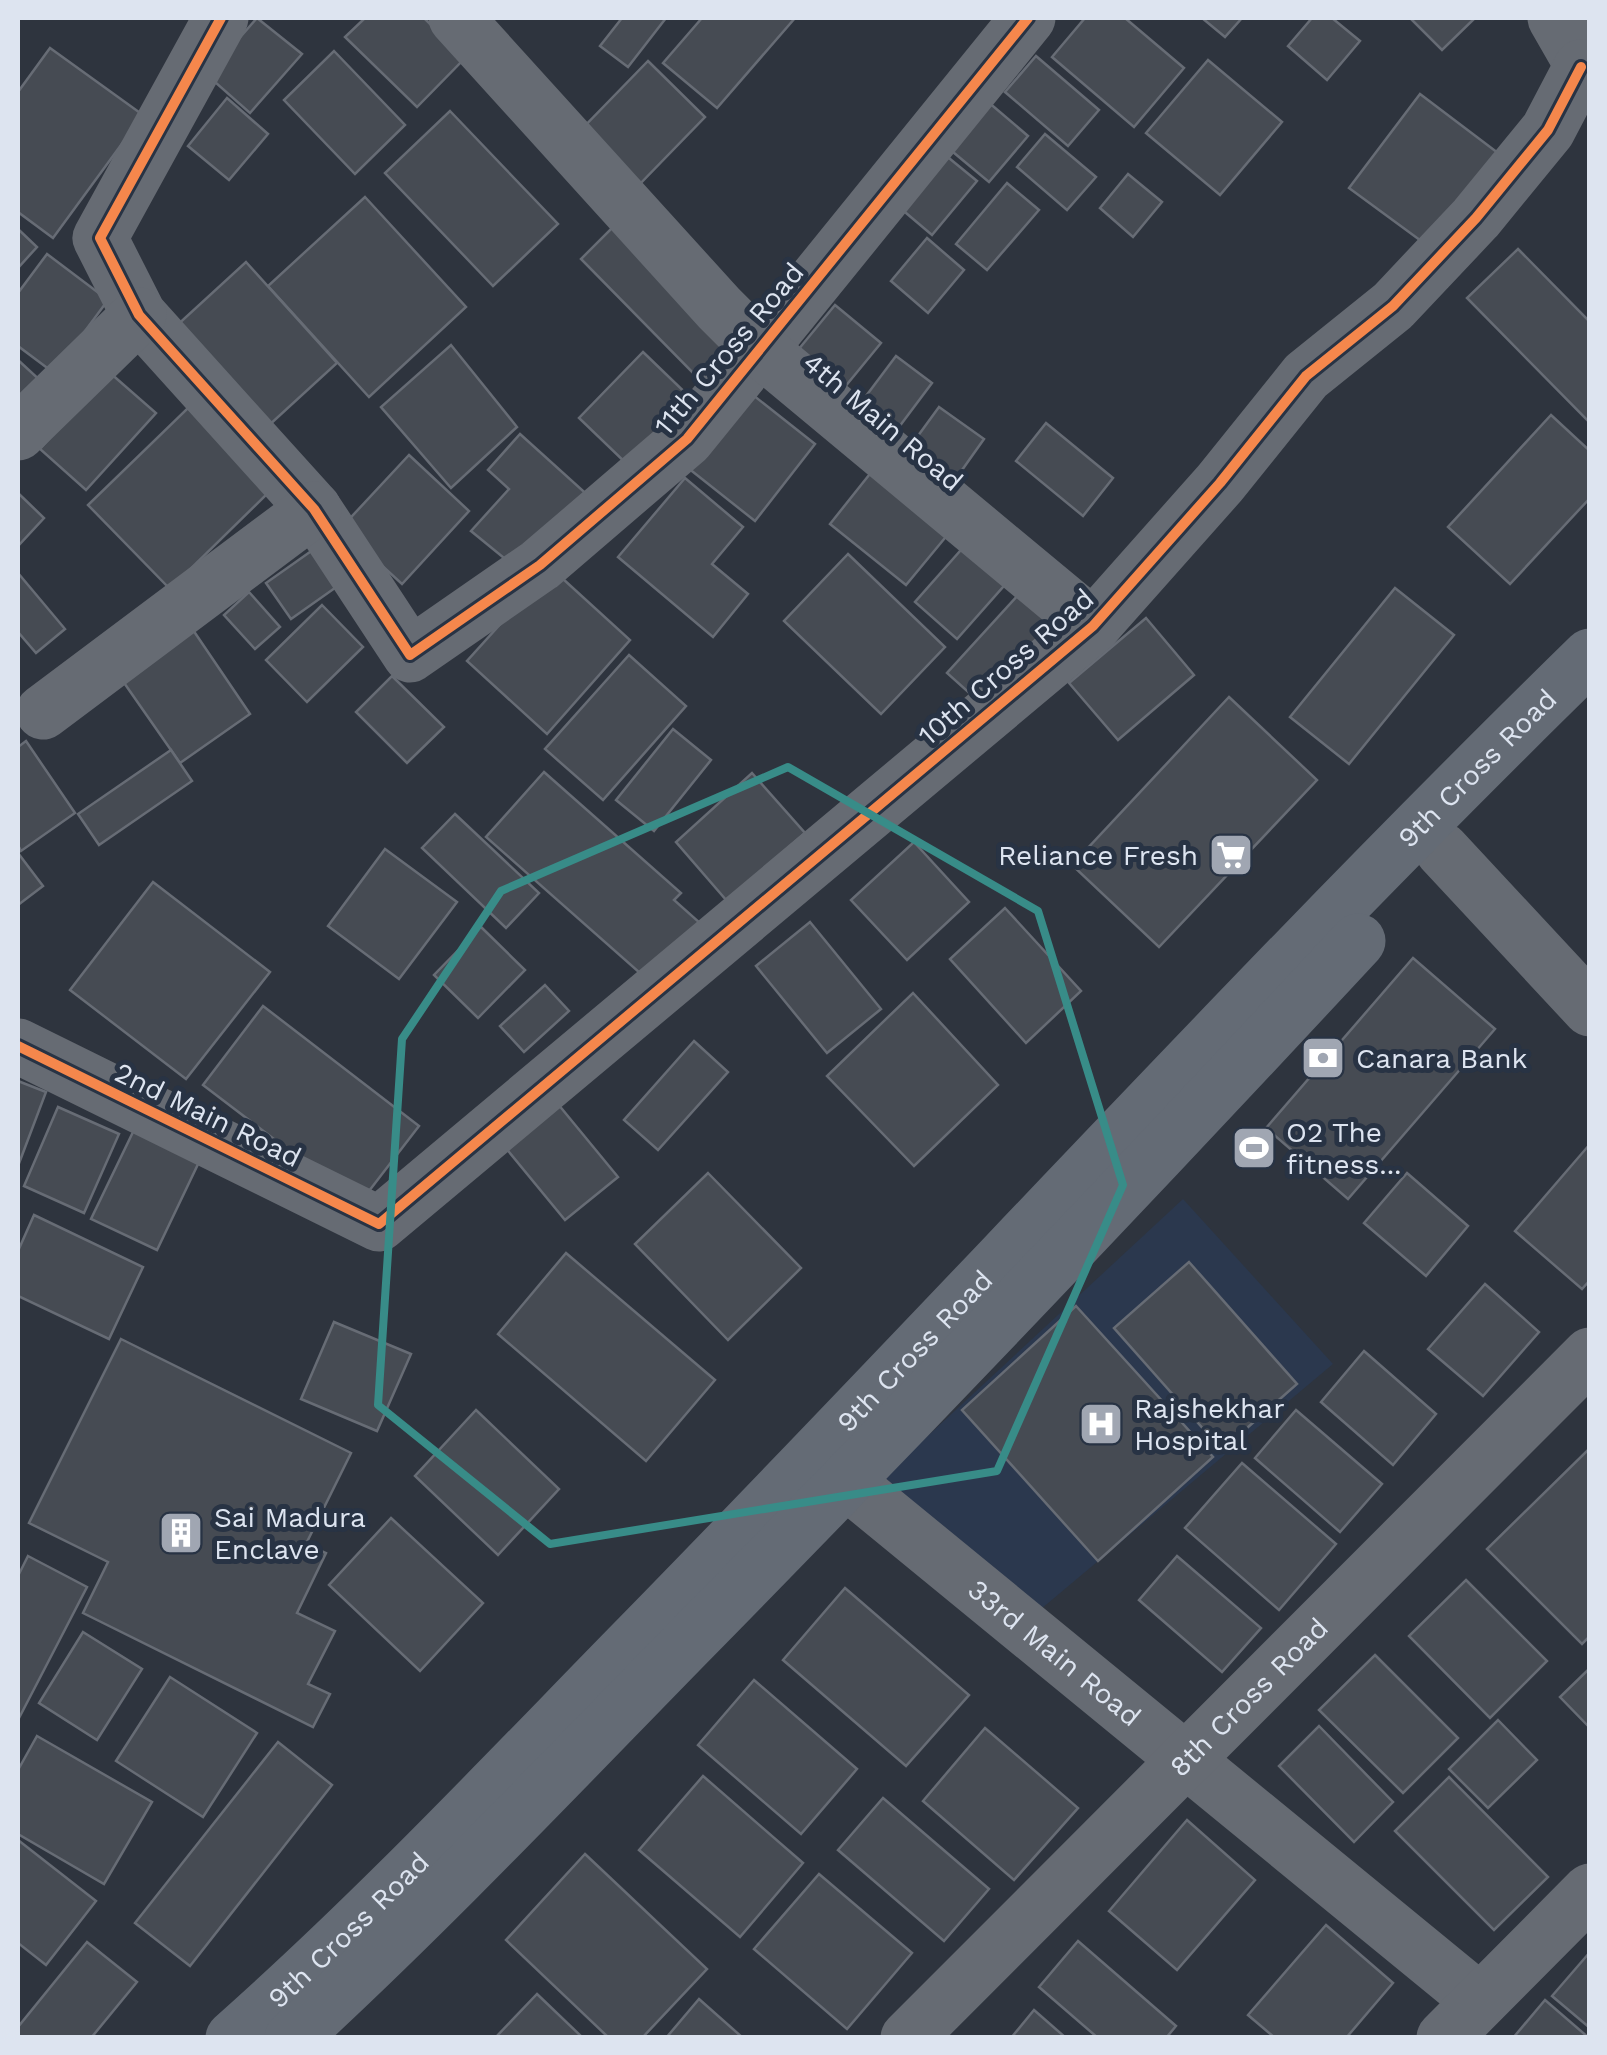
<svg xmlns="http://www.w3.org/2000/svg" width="1607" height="2055" viewBox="0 0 1607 2055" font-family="'Work Sans',sans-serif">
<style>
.built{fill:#2b384e}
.building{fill:#464b53;stroke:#676c75;stroke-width:2.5}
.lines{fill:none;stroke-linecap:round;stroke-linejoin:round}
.minor{stroke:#666b73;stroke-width:55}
.major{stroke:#646b75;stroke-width:55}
.cycleway-casing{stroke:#283344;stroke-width:16}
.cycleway{stroke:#f5874c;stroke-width:10}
.marked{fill:none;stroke:#388c88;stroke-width:8;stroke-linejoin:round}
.labels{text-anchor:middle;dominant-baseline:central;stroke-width:10;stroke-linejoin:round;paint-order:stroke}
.street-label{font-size:28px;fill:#dde4f0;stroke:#283344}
.poi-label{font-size:28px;fill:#dde4f0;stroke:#283344;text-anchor:start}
</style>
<rect width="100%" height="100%" fill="#2e343e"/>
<!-- built -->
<path class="built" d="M1183,1199L1333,1364L1041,1609L876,1484Z"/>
<!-- building -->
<g class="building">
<path d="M257,18L302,54L250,113L207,75Z"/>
<path d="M365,18H424L465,58L417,107L345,37Z"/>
<path d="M622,18H666L628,67L600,46Z"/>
<path d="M702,18H795L717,108L663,63Z"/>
<path d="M1085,18H1125L1184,68L1134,127L1052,57Z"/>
<path d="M1202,18H1242L1225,37Z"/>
<path d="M1312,18H1332L1360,41L1327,80L1288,46Z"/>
<path d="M1410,18H1475L1442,50Z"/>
<path d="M50,48L143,115L53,238L18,212V92Z"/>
<path d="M334,51L405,125L355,174L284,100Z"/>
<path d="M1036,56L1099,110L1068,146L1005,92Z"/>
<path d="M1208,60L1282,122L1220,195L1146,133Z"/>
<path d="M648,61L705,117L634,190L577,134Z"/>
<path d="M1420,94L1498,153L1428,246L1349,188Z"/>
<path d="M227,98L268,134L229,180L188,146Z"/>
<path d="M987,101L1028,136L989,182L947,147Z"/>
<path d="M450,111L558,224L493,286L385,173Z"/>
<path d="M1045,134L1096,177L1067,210L1017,167Z"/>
<path d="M944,154L977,181L932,235L899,207Z"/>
<path d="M1128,174L1162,202L1133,237L1100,208Z"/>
<path d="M1007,183L1039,210L987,270L956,244Z"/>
<path d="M365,197L466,307L369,397L268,286Z"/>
<path d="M618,222L732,337L695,375L581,259Z"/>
<path d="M18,229L37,247L18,268Z"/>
<path d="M927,238L964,270L928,313L891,281Z"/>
<path d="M1518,249L1590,322V423L1467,298Z"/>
<path d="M47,254L108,300L54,373L18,346V293Z"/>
<path d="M246,262L337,363L266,428L174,328Z"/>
<path d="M835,305L881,343L844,388L798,350Z"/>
<path d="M451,345L517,427L451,488L381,407Z"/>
<path d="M643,352L696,403L632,469L579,418Z"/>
<path d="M896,356L932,383L887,443L851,416Z"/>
<path d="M18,360L43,383L18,410Z"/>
<path d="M109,372L156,413L86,490L40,449Z"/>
<path d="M739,384L815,444L755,521L678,460Z"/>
<path d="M939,407L984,439L950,487L904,455Z"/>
<path d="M188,408L269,492L170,589L88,505Z"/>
<path d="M1551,415L1590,451V498L1510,584L1448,527Z"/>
<path d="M1046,423L1113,478L1083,516L1016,461Z"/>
<path d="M520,434L592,499L521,572L471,531L509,489L488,470Z"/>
<path d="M409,455L469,511L402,584L341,528Z"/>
<path d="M877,465L954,527L906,585L830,524Z"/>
<path d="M685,478L743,527L712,564L748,594L713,637L618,557Z"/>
<path d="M18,493L44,518L18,546Z"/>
<path d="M968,542L1010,579L957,639L915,602Z"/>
<path d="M317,547L342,583L291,619L266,583Z"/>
<path d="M848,554L945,647L881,714L784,621Z"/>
<path d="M551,568L630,640L547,734L467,661Z"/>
<path d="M18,573L65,629L36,653L18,632Z"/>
<path d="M1030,582L1067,616L985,707L947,673Z"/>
<path d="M1395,588L1454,635L1349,764L1290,717Z"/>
<path d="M249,592L280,627L255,649L224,615Z"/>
<path d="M322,605L363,647L307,702L266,660Z"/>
<path d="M1146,618L1194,675L1118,740L1069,683Z"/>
<path d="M191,627L250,714L180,763L120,677Z"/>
<path d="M629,655L686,706L603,800L545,749Z"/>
<path d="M392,676L444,727L407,763L356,712Z"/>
<path d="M1229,697L1317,780L1159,947L1072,865Z"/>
<path d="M673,729L711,760L654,831L616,800Z"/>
<path d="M26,741L75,813L21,851L18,845V747Z"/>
<path d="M171,750L192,781L99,845L78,814Z"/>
<path d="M544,772L681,893L674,900L700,923L649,981L486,837Z"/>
<path d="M752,773L805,833L727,901L676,842Z"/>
<path d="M455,814L539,893L506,928L422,848Z"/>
<path d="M914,842L969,902L907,960L851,900Z"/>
<path d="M385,849L457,902L399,979L328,926Z"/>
<path d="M18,853L43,886L18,905Z"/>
<path d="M153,882L270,972L186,1079L70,990Z"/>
<path d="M1005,908L1081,991L1026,1043L950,959Z"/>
<path d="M810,922L881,1009L827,1053L756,966Z"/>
<path d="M481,927L525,970L478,1018L434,975Z"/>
<path d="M1413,958L1495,1029L1348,1199L1266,1128Z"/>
<path d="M545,985L569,1011L524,1052L500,1026Z"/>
<path d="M913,993L998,1085L914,1166L827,1076Z"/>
<path d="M263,1006L419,1126L359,1204L203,1085Z"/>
<path d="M694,1041L728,1072L658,1150L624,1120Z"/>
<path d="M18,1081L46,1092L18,1166Z"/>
<path d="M553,1098L618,1177L565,1220L500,1141Z"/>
<path d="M58,1107L119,1134L84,1213L24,1186Z"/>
<path d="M134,1130L199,1162L157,1250L91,1219Z"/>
<path d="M1590,1144V1280L1582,1289L1515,1231Z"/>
<path d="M708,1173L801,1268L728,1340L635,1244Z"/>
<path d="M1407,1173L1468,1226L1426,1276L1364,1223Z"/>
<path d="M34,1215L143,1267L109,1339L18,1296V1251Z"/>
<path d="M566,1253L715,1380L646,1461L498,1334Z"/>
<path d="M1189,1262L1297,1384L1222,1450L1114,1328Z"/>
<path d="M1485,1284L1539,1332L1483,1396L1428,1349Z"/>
<path d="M1076,1306L1213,1457L1098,1561L962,1410Z"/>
<path d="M334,1322L411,1354L377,1431L301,1399Z"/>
<path d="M121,1339L351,1453L306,1544L326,1553L297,1613L335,1631L308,1684L330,1694L313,1727L83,1613L108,1562L29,1523Z"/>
<path d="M1364,1351L1436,1414L1393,1465L1321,1402Z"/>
<path d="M476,1410L559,1489L498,1555L415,1476Z"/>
<path d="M1296,1410L1382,1484L1340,1532L1255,1458Z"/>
<path d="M1590,1448V1636L1582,1644L1487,1549Z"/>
<path d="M1242,1463L1336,1544L1279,1610L1185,1528Z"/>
<path d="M391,1518L483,1603L420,1671L329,1585Z"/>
<path d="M28,1556L87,1587L18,1720V1576Z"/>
<path d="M1177,1556L1261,1628L1222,1672L1139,1600Z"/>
<path d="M1466,1580L1547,1661L1490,1718L1409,1636Z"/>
<path d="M845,1588L969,1695L906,1766L783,1660Z"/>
<path d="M83,1632L142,1669L97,1740L39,1703Z"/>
<path d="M1375,1655L1458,1738L1403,1793L1319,1710Z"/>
<path d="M1590,1668V1728L1560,1697Z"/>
<path d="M170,1677L257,1733L203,1817L116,1761Z"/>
<path d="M754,1680L857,1769L801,1834L698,1745Z"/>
<path d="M1498,1720L1537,1760L1488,1808L1449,1769Z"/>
<path d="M1319,1726L1393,1802L1354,1842L1279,1766Z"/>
<path d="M985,1728L1078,1808L1014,1880L923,1801Z"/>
<path d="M37,1736L152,1802L104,1884L18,1834V1770Z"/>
<path d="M278,1742L332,1785L190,1966L135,1923Z"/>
<path d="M703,1776L803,1863L740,1937L639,1850Z"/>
<path d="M1449,1777L1548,1877L1494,1930L1395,1831Z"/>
<path d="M883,1798L989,1889L944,1941L838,1850Z"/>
<path d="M1187,1820L1255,1880L1177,1970L1109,1911Z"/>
<path d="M18,1840L96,1901L46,1965L18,1943Z"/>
<path d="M585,1854L707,1969L642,2038H609L506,1940Z"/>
<path d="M819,1874L912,1953L847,2029L754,1949Z"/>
<path d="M1326,1925L1393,1983L1346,2038H1275L1248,2015Z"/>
<path d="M1078,1941L1176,2026L1166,2038H1098L1039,1987Z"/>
<path d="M87,1942L137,1982L91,2038H18V2027Z"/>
<path d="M1590,1952V2028L1552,1996Z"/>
<path d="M537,1994L583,2038H495Z"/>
<path d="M699,1999L743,2038H666Z"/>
<path d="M1545,2000L1589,2038H1513Z"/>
<path d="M1034,2010L1066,2038H1011Z"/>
</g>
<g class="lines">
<!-- minor -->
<g class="minor">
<path d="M221,18L100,238L139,315L314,509L410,655L540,565L687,439L1028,18"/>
<path d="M456,18L719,308L761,350L1093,626"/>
<path d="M1555,18L1590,79"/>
<path d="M18,433L139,315"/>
<path d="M43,712L314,509"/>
<path d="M1442,850L1590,1009"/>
<path d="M18,1046L379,1224L1093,626L1220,483L1306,376L1393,306L1476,218L1548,130L1581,67"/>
<path id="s1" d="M815,1456L1480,2001"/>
<path id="s2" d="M908,2038L1590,1355"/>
<path d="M1444,2038L1590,1891"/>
</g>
<!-- major -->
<g class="major">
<path id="s3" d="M233,2038C372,1915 499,1780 628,1648C951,1319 1260,978 1590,656"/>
<path d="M292,2038C428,1913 555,1779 684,1647C912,1415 1136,1180 1358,941"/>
</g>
<defs>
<g id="cycleway">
<path d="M221,18L100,238L139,315L314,509L410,655L540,565L687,439L1028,18"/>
<path d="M18,1046L379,1224L1093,626L1220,483L1306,376L1393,306L1476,218L1548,130L1581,67"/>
</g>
</defs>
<!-- cycleway casing -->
<use href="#cycleway" class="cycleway-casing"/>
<!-- cycleway -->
<use href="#cycleway" class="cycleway"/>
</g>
<!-- marked area -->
<path class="marked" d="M788,767L1038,911L1123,1185L997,1471L550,1544L378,1405L402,1039L501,891Z"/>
<!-- icons -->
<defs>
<symbol id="supermarket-square" viewBox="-11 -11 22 22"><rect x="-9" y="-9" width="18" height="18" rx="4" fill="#a0a6b2" stroke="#283344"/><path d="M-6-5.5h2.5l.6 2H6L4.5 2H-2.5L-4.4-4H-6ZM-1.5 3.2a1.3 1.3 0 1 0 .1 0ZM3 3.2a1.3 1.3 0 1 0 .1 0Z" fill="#fff"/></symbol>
<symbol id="bank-square" viewBox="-11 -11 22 22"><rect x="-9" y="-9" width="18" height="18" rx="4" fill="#a0a6b2" stroke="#283344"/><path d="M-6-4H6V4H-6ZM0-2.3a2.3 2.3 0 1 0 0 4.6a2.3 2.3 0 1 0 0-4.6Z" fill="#fff"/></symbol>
<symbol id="stadium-square" viewBox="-11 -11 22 22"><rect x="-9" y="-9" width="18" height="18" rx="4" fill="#a0a6b2" stroke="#283344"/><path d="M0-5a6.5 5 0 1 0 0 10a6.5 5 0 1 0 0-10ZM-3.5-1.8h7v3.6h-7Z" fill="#fff"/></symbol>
<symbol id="hospital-square" viewBox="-11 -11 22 22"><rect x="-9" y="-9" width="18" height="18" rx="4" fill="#a0a6b2" stroke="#283344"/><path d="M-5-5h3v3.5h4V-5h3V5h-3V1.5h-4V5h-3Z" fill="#fff"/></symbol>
<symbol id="building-square" viewBox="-11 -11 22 22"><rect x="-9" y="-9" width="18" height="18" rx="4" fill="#a0a6b2" stroke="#283344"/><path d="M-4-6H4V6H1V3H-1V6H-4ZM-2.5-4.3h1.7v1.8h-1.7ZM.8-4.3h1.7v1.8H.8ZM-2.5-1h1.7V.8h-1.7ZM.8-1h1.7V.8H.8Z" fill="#fff"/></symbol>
</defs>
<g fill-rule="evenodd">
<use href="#supermarket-square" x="1206" y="830" width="50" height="50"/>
<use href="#bank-square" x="1298" y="1033" width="50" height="50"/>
<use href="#stadium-square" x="1229" y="1123" width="50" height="50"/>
<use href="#hospital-square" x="1076" y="1399" width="50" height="50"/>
<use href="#building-square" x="156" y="1508" width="50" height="50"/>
</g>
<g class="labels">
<!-- street labels -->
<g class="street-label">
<text transform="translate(729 349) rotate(-50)">11th Cross Road</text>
<text transform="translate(883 422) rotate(40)">4th Main Road</text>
<text transform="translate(1006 667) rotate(-41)">10th Cross Road</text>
<text stroke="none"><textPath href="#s3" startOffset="1778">9th Cross Road</textPath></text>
<text transform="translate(208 1115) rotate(26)">2nd Main Road</text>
<text stroke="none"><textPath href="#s3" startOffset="968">9th Cross Road</textPath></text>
<text stroke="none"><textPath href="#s1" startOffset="310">33rd Main Road</textPath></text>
<text stroke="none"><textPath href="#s2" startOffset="482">8th Cross Road</textPath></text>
<text stroke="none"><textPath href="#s3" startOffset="158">9th Cross Road</textPath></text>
</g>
<!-- poi labels -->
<g class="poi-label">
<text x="1198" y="855" text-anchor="end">Reliance Fresh</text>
<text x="1356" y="1058">Canara Bank</text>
<text x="1286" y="1132">O2 The<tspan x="1286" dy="32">fitness...</tspan></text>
<text x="1134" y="1408">Rajshekhar<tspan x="1134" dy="32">Hospital</tspan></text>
<text x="214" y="1517">Sai Madura<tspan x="214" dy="32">Enclave</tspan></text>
</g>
</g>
<!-- border -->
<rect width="1607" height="2055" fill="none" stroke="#dde4f0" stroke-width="40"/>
</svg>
